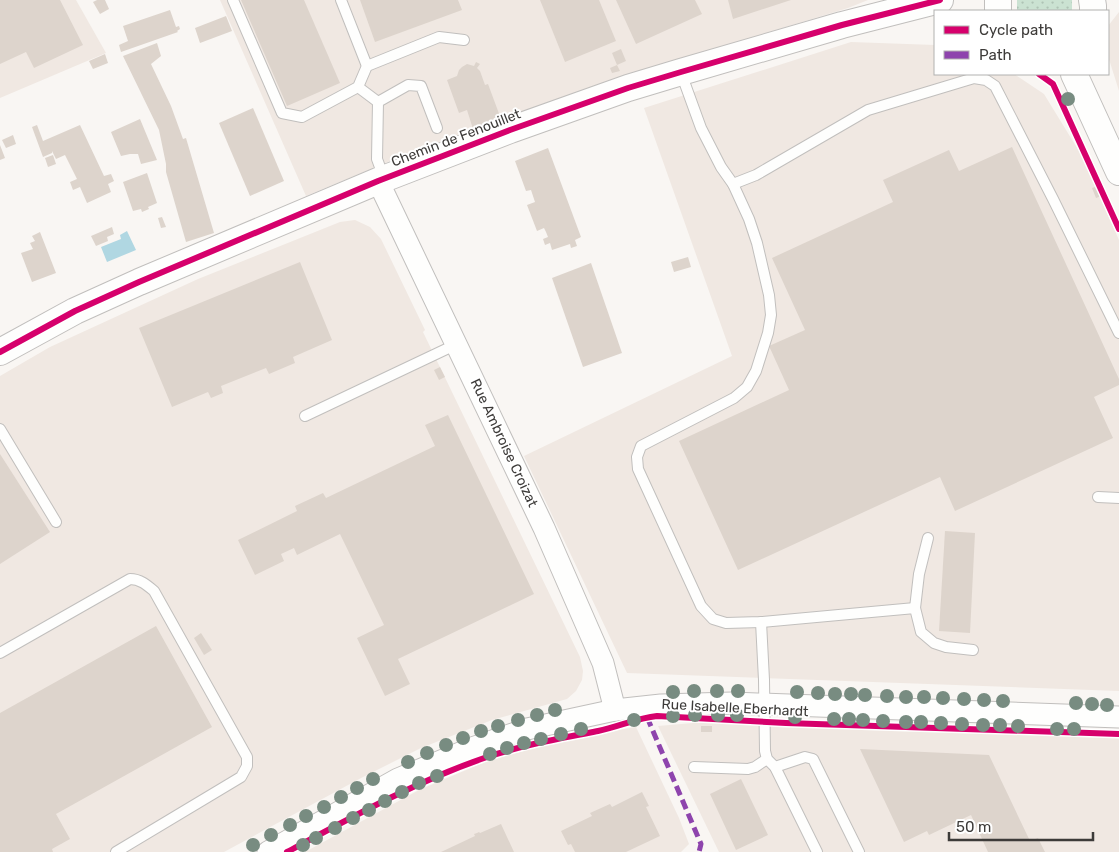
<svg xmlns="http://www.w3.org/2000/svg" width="1119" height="852" viewBox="0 0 1119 852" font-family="Rubik,sans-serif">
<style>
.built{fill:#f0e8e2}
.grass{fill:url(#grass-dots)}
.water{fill:#b0d7e2}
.building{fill:#ddd4cc}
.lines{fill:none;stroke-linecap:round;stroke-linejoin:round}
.service-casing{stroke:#c1bfbd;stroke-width:12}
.minor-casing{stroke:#c1bfbd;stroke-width:23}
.tertiary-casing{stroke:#c1bfbd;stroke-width:28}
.service{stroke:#fefefd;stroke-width:10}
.minor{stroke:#fefefd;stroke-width:21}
.tertiary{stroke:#fefefd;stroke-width:26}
.quiet{stroke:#8e44ad;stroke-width:5;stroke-dasharray:10 5;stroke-linecap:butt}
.cycleway-casing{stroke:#fff;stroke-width:9}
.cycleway{stroke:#d6006c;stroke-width:6}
.tree{fill:#788c81}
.labels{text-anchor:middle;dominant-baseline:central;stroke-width:4;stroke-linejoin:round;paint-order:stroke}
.street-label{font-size:14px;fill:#3d3b39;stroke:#fff}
</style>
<defs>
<pattern id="grass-dots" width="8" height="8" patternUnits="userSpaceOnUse" patternTransform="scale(1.25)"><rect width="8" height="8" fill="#cbe2d2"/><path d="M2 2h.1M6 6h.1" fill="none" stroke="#afc3b5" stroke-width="1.8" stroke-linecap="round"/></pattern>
</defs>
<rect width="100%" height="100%" fill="#f9f6f3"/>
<!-- built -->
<g class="built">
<path d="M0,0H76L106,53L0,98Z"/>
<path d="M220,0H868L848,8L635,73L395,159L306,196Z"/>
<path d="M1119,12V91L1108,56V26Z"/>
<path d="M851,42L935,45V74H1014L1044,94L1082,156L1119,240V691L627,673L524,456L732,356L644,108Z"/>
<path d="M355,220L370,227L381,239L425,330L423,332L580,657L583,671L582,680L576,691L567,699L492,720L421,748L363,777L224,852H0V376L50,347L198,279L340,222Z"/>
<path d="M716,721L1119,737V852H719L658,726Z"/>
<path d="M636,727L679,818L689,844L681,852H305L419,790L485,762L565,739Z"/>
</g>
<!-- grass -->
<rect class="grass" x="1017" y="0" width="55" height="11"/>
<!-- water -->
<path class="water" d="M127,231L136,250L107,262L101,247L121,239L120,235Z"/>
<!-- building -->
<g class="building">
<path d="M0,0H60L83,45L34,68L26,52L0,64Z"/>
<path d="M97,0H105L109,9L100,14L93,2Z"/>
<path d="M241,0H304L340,83L287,106Z"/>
<path d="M360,0H458L462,10L375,42Z"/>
<path d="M540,0H599L616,41L565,62Z"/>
<path d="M616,0H695L702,14L636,44Z"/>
<path d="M728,0H791L733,19Z"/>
<path d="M170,10L176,27L179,26L180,29L177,31L178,32L121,52L119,45L128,41L123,26Z"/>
<path d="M226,16L232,31L200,43L195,28Z"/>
<path d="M157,43L161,56L151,64L171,106L183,139L186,138L214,233L186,242L166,172V164L159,130L123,56Z"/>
<path d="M621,49L626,61L617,65L612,53Z"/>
<path d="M105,54L108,63L93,69L89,61Z"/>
<path d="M476,62L480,64L477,68L480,71L485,85L488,84L501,119L473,129L467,110L459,113L447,80L457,76L459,70L462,67L467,64L474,66Z"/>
<path d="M617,65L620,71L612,73L610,68Z"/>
<path d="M253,108L284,181L250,196L219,123Z"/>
<path d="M140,119L157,160L141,164L138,154H130L121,156L111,132Z"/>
<path d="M37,125L43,141L80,125L104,176L111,174L114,181L108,184L111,192L87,203L80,187L73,190L70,182L77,179L65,155L56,159L52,151V153L43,157L32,127Z"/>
<path d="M13,135L16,144L6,148L2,140Z"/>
<path d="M0,145L5,158L0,160Z"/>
<path d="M1012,147L1119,379V385L1094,397L1113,438L955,511L940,477L738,570L679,441L789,390L769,346L805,330L772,258L893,202L883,180L949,150L959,171Z"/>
<path d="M548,148L581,237L575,240L577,246L571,248L570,244L552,250L550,243L545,245L543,239L548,237L546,232L544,228L537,231L527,205L535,202L531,190L526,191L515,161Z"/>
<path d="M53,155L56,164L48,167L45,158Z"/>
<path d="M147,173L157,203L148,207L149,209L142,212L141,209L133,211L123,182Z"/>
<path d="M1098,186L1102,196L1096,198L1092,188Z"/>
<path d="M162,217L166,227L161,228L158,218Z"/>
<path d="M112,227L114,234L107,237L108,241L96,246L91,236Z"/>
<path d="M40,232L56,273L32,282L21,253L33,249L30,243L35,241L32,236Z"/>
<path d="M688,257L691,267L674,272L671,262Z"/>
<path d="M300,262L332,340L293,357L295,363L269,374L266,368L221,386L223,393L211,398L208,392L172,407L139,328Z"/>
<path d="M591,263L622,353L583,367L552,278Z"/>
<path d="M440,367L445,377L439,380L434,370Z"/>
<path d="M448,415L534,594L398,659L410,684L385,696L357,638L384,625L340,534L297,555L294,548L281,554L284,561L255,575L238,540L297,511L295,506L323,493L326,498L435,446L425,425Z"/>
<path d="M0,454L50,532L0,564Z"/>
<path d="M945,531L975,533L970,633L939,631Z"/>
<path d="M156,626L212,727L56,814L70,839L52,849L53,852H0V713Z"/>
<path d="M201,633L212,650L204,655L194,638Z"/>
<rect x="701" y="726" width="11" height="6"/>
<path d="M860,749L989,755L1030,841L1038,838L1045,852H988L971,815L929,835L927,831L904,842Z"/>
<path d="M741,779L768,835L736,850L710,794Z"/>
<path d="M642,792L649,806L646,807L660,836L626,852H575L571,844L568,845L561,831L592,816L590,813L610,804L612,807Z"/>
<path d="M501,824L514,852H441L475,836L474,834L477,833L479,832L480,833Z"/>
</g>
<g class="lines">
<defs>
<g id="service">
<path d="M233,0L282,113L302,117L358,87L367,66L439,37L464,40"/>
<path d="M341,0L367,66"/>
<path d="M681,73L701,128L721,167L733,184L749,219L757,243L769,295L771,315L768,333L756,371L747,387L734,398L641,446L637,457L638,469L701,606L713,619L726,623L761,622L915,608L921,632L934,643L946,647L973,650"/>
<path d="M358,87L378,102"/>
<path d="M384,178L377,159L378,102L408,85L421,86L437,128"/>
<path d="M733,184L756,175L868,110L974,78L986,80L995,86L1053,199L1119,333"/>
<path d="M305,416L457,344"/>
<path d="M0,429L56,522"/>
<path d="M1098,497L1119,498"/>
<path d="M915,608L919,574L928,538"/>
<path d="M761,622L764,680L765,751L767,759L775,767L817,852"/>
<path d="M0,653L130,579C140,579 147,585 154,591L247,757V766L241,777L116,852"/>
<path d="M694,767L748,769L755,767L767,759"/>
<path d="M775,767L805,757L813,759L859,852"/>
</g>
<g id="minor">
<path d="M378,181L544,528L603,663L615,710"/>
<path d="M268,852L398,779L472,748L527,729L615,710L661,705L732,703L1119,717"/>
</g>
<g id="tertiary">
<path d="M1092,0L1093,6V11"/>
<path d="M998,11V0"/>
<path d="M1074,74L1119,172"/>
<path d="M0,352L75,311L139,282L378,181L510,130L628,88L681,72L842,25L940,0"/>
</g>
</defs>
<!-- service casing -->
<use href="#service" class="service-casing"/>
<!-- minor casing -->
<use href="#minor" class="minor-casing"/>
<!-- tertiary casing -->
<use href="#tertiary" class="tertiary-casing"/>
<!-- service -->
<use href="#service" class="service"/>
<!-- minor -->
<use href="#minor" class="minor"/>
<!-- tertiary -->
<use href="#tertiary" class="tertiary"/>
<!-- quiet -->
<path class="quiet" d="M647,717L701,844L699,852"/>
<defs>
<g id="cycleway">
<path d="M1039,74L1053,84L1119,229"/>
<path d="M0,352L75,311L139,282L378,181L510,130L628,88L681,72L842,25L940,0"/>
<path d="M287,852C352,817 417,781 487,757C523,745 561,738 598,731C618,727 637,718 657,716L786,723L1119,734"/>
</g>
</defs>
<!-- cycleway casing -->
<use href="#cycleway" class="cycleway-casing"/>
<!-- cycleway -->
<use href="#cycleway" class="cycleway"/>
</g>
<!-- trees -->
<g class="tree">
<circle cx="1068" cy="99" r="7"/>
<circle cx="694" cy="691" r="7"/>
<circle cx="717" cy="691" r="7"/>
<circle cx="738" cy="691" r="7"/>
<circle cx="673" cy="692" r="7"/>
<circle cx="797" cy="692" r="7"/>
<circle cx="818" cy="693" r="7"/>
<circle cx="835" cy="694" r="7"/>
<circle cx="851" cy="694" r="7"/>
<circle cx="865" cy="695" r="7"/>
<circle cx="887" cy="696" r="7"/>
<circle cx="906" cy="697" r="7"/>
<circle cx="924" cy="697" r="7"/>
<circle cx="943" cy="698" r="7"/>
<circle cx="964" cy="699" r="7"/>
<circle cx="984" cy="700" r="7"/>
<circle cx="1003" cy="701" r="7"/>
<circle cx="1076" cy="703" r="7"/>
<circle cx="1092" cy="704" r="7"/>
<circle cx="1107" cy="705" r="7"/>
<circle cx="555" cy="710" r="7"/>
<circle cx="537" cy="715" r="7"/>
<circle cx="695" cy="715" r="7"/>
<circle cx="718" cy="715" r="7"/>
<circle cx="737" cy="715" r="7"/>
<circle cx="673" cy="716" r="7"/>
<circle cx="795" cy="717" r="7"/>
<circle cx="834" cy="719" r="7"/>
<circle cx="849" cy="719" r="7"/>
<circle cx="518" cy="720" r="7"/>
<circle cx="634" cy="720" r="7"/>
<circle cx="863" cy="720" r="7"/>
<circle cx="883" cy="721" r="7"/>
<circle cx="906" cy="722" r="7"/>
<circle cx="921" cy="722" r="7"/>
<circle cx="941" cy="723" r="7"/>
<circle cx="962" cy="724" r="7"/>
<circle cx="983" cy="725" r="7"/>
<circle cx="1000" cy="725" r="7"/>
<circle cx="498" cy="726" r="7"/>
<circle cx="1018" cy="726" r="7"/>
<circle cx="581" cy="729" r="7"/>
<circle cx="1057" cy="729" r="7"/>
<circle cx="1074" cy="729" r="7"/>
<circle cx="481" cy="731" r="7"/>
<circle cx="561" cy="734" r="7"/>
<circle cx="463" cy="738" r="7"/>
<circle cx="541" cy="739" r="7"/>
<circle cx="524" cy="743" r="7"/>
<circle cx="446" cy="745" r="7"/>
<circle cx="507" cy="748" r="7"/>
<circle cx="427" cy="753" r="7"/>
<circle cx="490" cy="754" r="7"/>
<circle cx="408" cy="762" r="7"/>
<circle cx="437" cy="776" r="7"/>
<circle cx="373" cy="779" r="7"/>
<circle cx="419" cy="783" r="7"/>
<circle cx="357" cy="788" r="7"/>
<circle cx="402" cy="792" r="7"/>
<circle cx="341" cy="797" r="7"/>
<circle cx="385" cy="801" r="7"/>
<circle cx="324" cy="807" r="7"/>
<circle cx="369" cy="810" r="7"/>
<circle cx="306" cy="816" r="7"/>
<circle cx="353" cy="818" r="7"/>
<circle cx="290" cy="825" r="7"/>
<circle cx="335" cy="828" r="7"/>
<circle cx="271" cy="835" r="7"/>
<circle cx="316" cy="838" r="7"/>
<circle cx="253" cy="845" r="7"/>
<circle cx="303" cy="845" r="7"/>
</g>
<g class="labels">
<!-- street labels -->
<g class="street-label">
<text transform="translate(456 138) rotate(-21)">Chemin de Fenouillet</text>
<text transform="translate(504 443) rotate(65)">Rue Ambroise Croizat</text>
<text transform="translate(735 708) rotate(3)">Rue Isabelle Eberhardt</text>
</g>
</g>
<!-- legend -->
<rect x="934" y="10" width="175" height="65" fill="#ffffff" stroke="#b1b1b0"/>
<rect x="944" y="26" width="25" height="8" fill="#d6006c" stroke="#b1b1b0"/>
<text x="979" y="35" font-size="15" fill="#3d3b39">Cycle path</text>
<rect x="944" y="51" width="25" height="8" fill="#8e44ad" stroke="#b1b1b0"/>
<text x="979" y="60" font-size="15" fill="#3d3b39">Path</text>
<!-- scale -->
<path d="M949 832v8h144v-8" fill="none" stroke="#3d3b39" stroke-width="2.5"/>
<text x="956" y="832" font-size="15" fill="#3d3b39" stroke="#ffffff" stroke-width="4" paint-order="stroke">50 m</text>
</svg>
